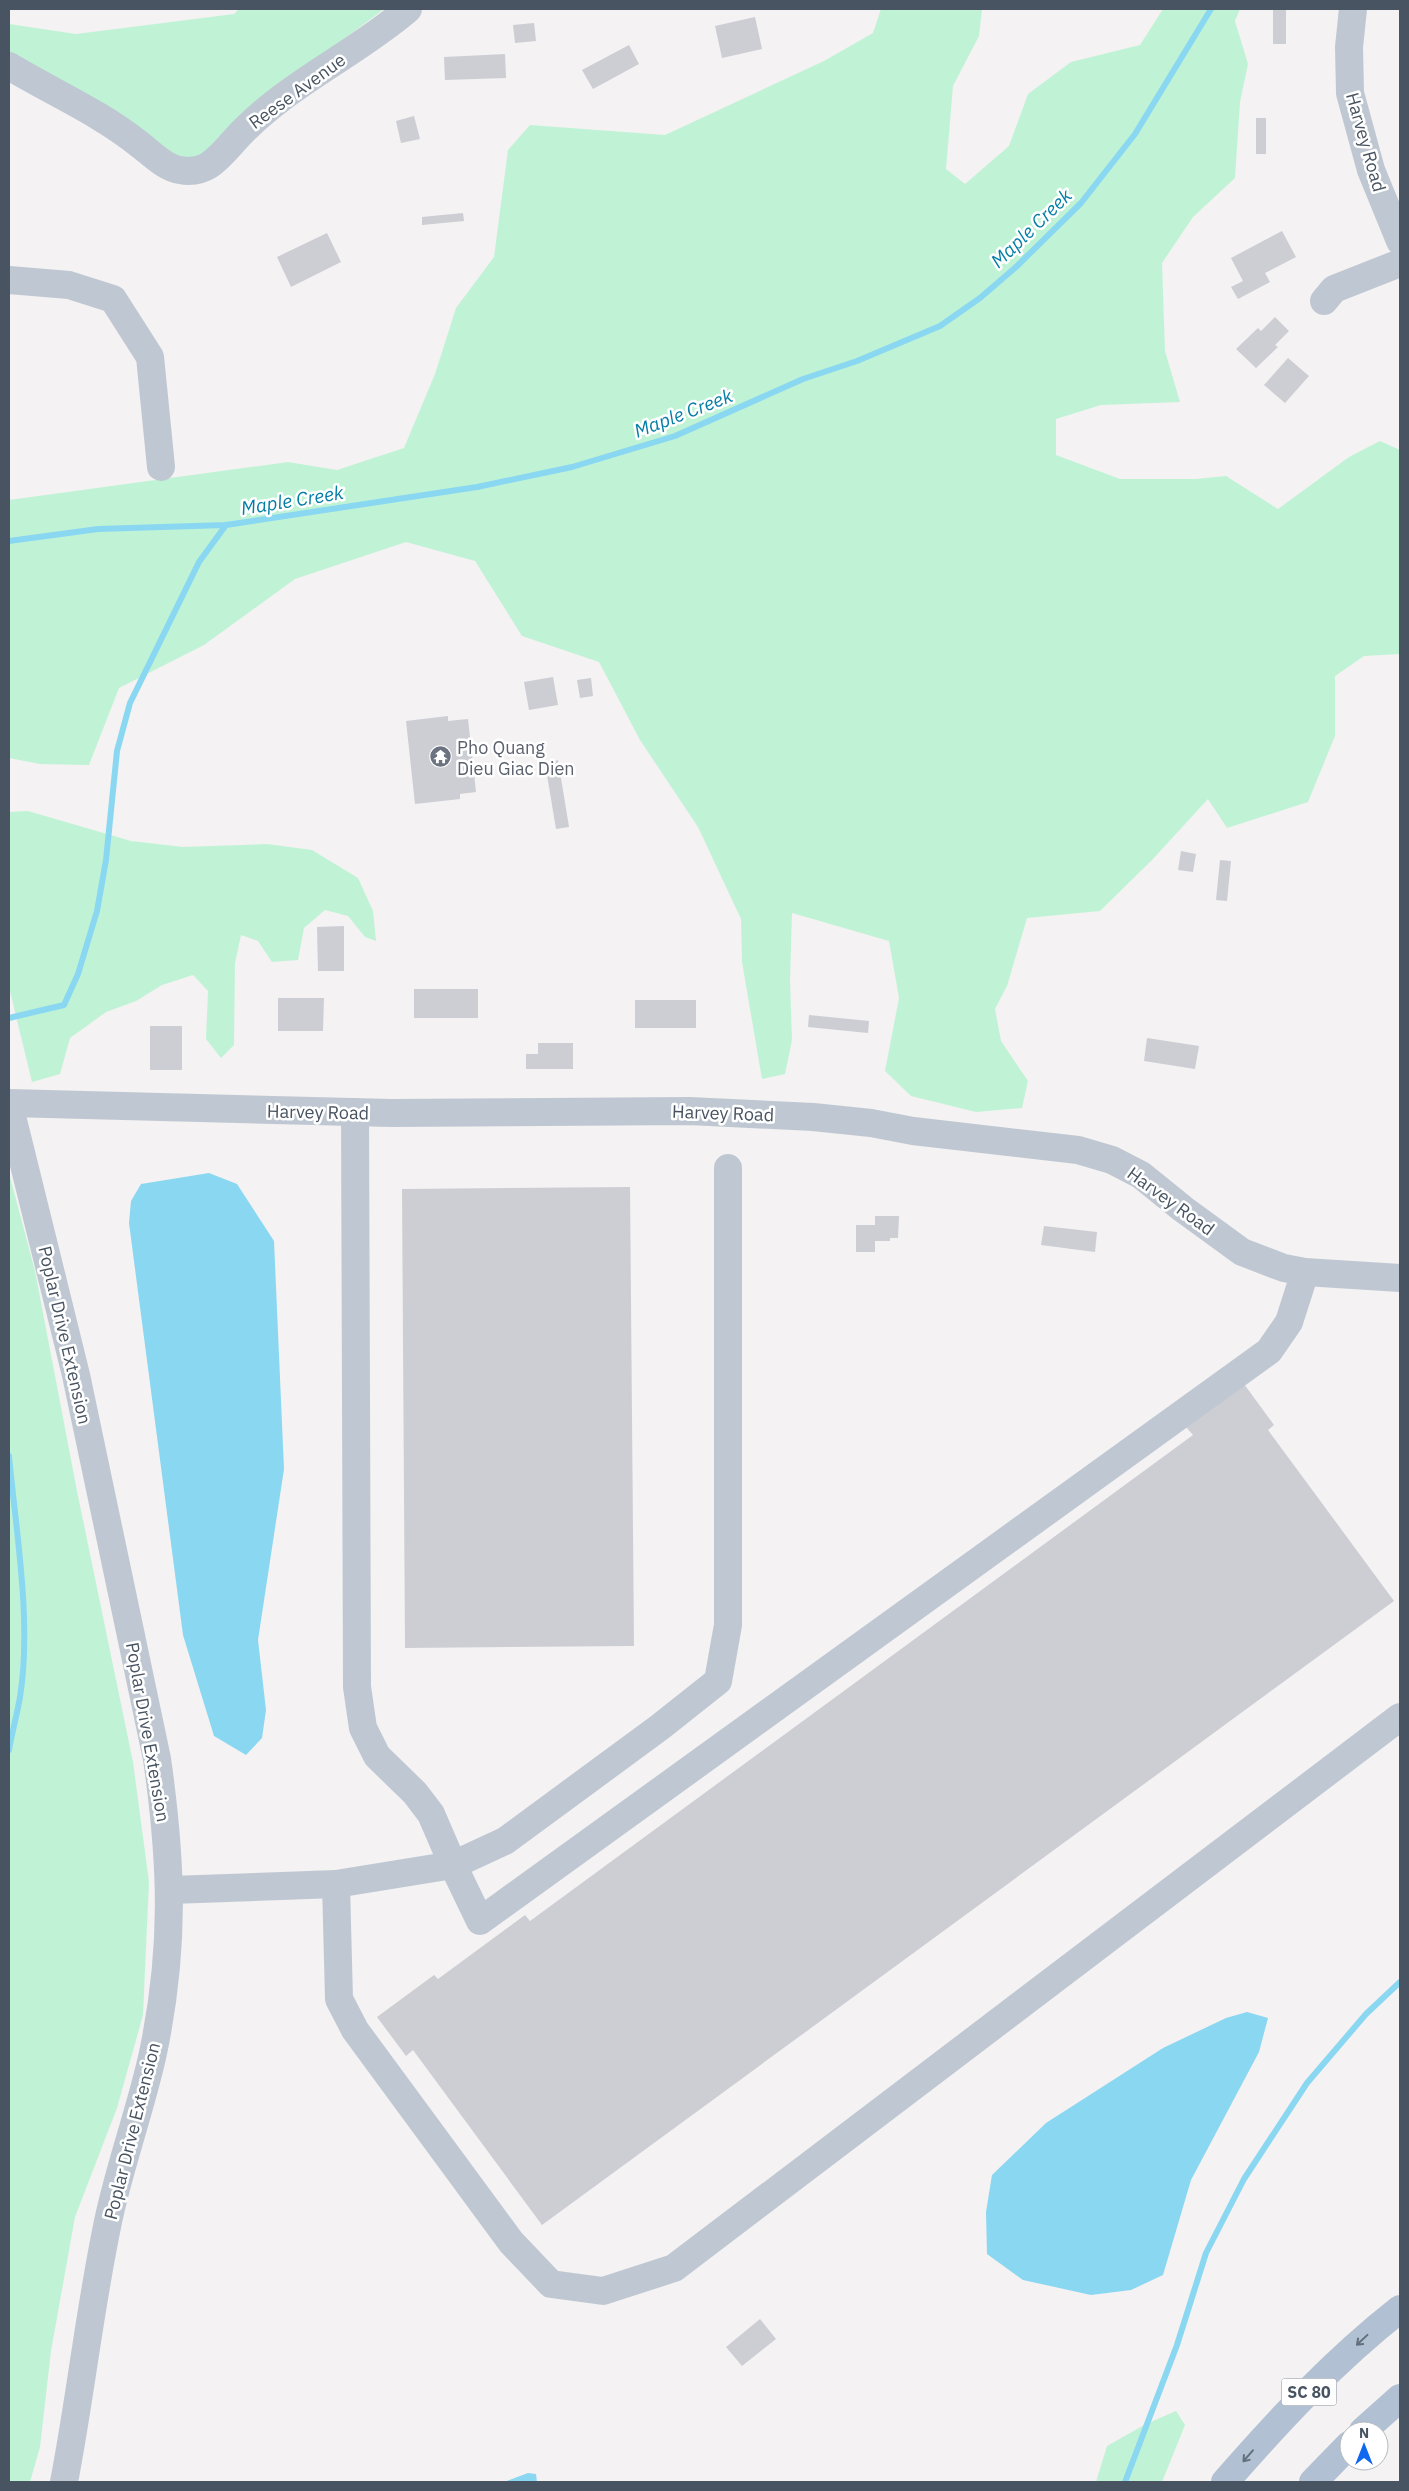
<svg xmlns="http://www.w3.org/2000/svg" width="1409" height="2491" viewBox="0 0 1409 2491" font-family="'IBM Plex Sans',sans-serif">
<style>
.green{fill:#c0f3d6}
.water{fill:#8ad7f2}
.lines{fill:none;stroke-linecap:round;stroke-linejoin:round}
.stream{stroke:#8ad7f2;stroke-width:6}
.building{fill:#ccced4}
.minor{stroke:#bfc8d2;stroke-width:28}
.major{stroke:#b1c0d2;stroke-width:28}
.oneway{stroke:#626f7d}
.labels{text-anchor:middle;dominant-baseline:central;stroke-width:5;stroke-linejoin:round;paint-order:stroke}
.shield{fill:#fff;stroke:#7f8790;stroke-width:1}
.shield-label{font-size:16px;font-weight:bold;fill:#485461}
.street-label{font-size:18px;fill:#485461;stroke:#fff}
.worship-label{font-size:18px;fill:#5b616d;stroke:#fff;text-anchor:start}
.water-label{font-size:19px;font-style:italic;fill:#057ea7;stroke:#fff}
</style>
<rect width="100%" height="100%" fill="#f4f2f2"/>
<!-- green -->
<g class="green">
<path d="M239,9H384L293,77L224,142L193,161L164,151L9,55V24L76,34L234,14Z"/>
<path d="M881,9H982L979,36L953,86L946,169L965,184L1009,146L1028,94L1071,62L1140,45L1163,9H1240L1235,21L1248,64L1240,102L1235,178L1193,217L1162,263L1165,351L1180,402L1101,405L1056,419V455L1120,479H1195L1226,476L1278,509L1349,457L1380,441L1400,450V654L1364,656L1335,676V736L1308,802L1227,828L1208,799L1152,860L1100,911L1027,918L1007,986L995,1009L1001,1041L1028,1081L1022,1108L976,1112L911,1096L885,1071L899,998L889,941L792,913L790,981L792,1040L785,1074L762,1079L742,962L741,919L698,827L640,740L599,662L522,636L475,561L406,542L295,579L204,645L119,688L89,765L40,764L9,758V500L288,462L337,470L404,448L435,374L456,308L494,257L508,150L530,125L665,135L824,61L873,33Z"/>
<path d="M28,811L131,841L183,847L267,844L312,850L358,878L373,911L376,941L365,937L348,916L325,910L304,928L298,960L272,962L258,941L241,935L235,963L234,1045L221,1058L206,1039L208,991L193,975L162,985L136,1001L106,1012L70,1038L60,1074L32,1082L9,987V812Z"/>
<path d="M9,1173L35,1271L77,1491L133,1762L149,1882L143,2015L117,2108L75,2217L51,2351L40,2447L30,2482H9Z"/>
<path d="M1176,2411L1185,2425L1162,2482H1096L1107,2446L1146,2424Z"/>
</g>
<!-- water -->
<g class="water">
<path d="M209,1173L237,1184L274,1241L284,1469L258,1640L266,1710L262,1738L246,1755L214,1736L183,1635L129,1223L131,1201L141,1184Z"/>
<path d="M1247,2012L1268,2018L1259,2052L1191,2180L1163,2275L1131,2290L1091,2295L1023,2280L987,2254L986,2212L992,2175L1046,2123L1163,2048L1226,2018Z"/>
<path d="M528,2473L536,2474L537,2482H504Z"/>
</g>
<g class="lines">
<!-- stream -->
<g class="stream">
<path d="M9,541L98,529L226,525L477,487L572,467L675,436L803,379L857,361L940,326L980,298L1016,267L1081,203L1135,134L1211,9"/>
<path d="M9,1018L64,1005L78,974L97,911L106,860L117,751L130,703L199,562L226,525"/>
<path d="M9,1456C16,1532 32,1622 20,1697C17,1715 12,1732 9,1750"/>
<path d="M1125,2482L1177,2345L1206,2253L1244,2179L1307,2083L1366,2014L1400,1982"/>
</g>
</g>
<!-- building -->
<g class="building">
<rect x="1273" y="9" width="13" height="35"/>
<path d="M755,17L762,49L722,58L715,26Z"/>
<path d="M534,23L536,41L515,43L513,25Z"/>
<path d="M629,45L639,64L593,89L582,70Z"/>
<path d="M505,54L506,78L445,80L444,57Z"/>
<path d="M414,116L420,139L401,143L396,121Z"/>
<rect x="1256" y="118" width="10" height="36"/>
<path d="M463,213L464,221L422,225V217Z"/>
<path d="M1282,231L1296,257L1265,273L1270,282L1238,299L1231,287L1243,281L1231,258Z"/>
<path d="M327,233L341,262L291,287L277,257Z"/>
<path d="M1275,317L1289,331L1275,345L1278,347L1256,368L1236,349L1258,328L1261,331Z"/>
<path d="M1288,358L1309,376L1285,403L1264,385Z"/>
<path d="M553,677L558,705L529,710L524,682Z"/>
<path d="M591,678L593,696L580,698L577,680Z"/>
<path d="M448,716V721L468,719L476,792L460,794V799L415,804L406,721Z"/>
<path d="M558,760L569,827L556,829L545,763Z"/>
<path d="M1181,851L1196,854L1193,872L1178,870Z"/>
<path d="M1220,860L1231,861L1227,901L1216,900Z"/>
<path d="M344,926V971H318L317,927Z"/>
<rect x="414" y="989" width="64" height="29"/>
<path d="M278,998H324L323,1031H278Z"/>
<rect x="635" y="1000" width="61" height="28"/>
<path d="M809,1015L869,1021L868,1033L808,1027Z"/>
<rect x="150" y="1026" width="32" height="44"/>
<path d="M1147,1038L1199,1046L1195,1069L1144,1061Z"/>
<path d="M538,1043H573V1069H526V1054H538Z"/>
<path d="M630,1187L634,1646L405,1648L402,1189Z"/>
<path d="M875,1216H899L898,1238H890V1241H875V1252H856V1225H875Z"/>
<path d="M1044,1226L1097,1232L1095,1252L1041,1245Z"/>
<path d="M1244,1384L1274,1425L1268,1430L1394,1601L542,2225L413,2050L406,2056L377,2017L434,1975L438,1979L525,1915L530,1921L1193,1435L1186,1427Z"/>
<path d="M760,2319L776,2339L742,2366L726,2347Z"/>
</g>
<g class="lines">
<!-- minor -->
<g class="minor">
<path d="M1353,9L1349,47L1350,93L1371,170L1400,241"/>
<path d="M9,66C52,92 99,112 139,144C151,153 164,167 180,170C205,175 218,159 233,142C282,86 352,57 408,9"/>
<path d="M9,280L69,285L113,299L150,357L161,467"/>
<path d="M1324,301L1334,289L1400,263"/>
<path d="M9,1103L391,1113L689,1111L813,1117L871,1123L913,1131L1078,1150L1112,1160L1141,1175L1183,1209L1242,1252L1284,1268L1305,1272L1400,1278"/>
<path d="M9,1104L76,1375L157,1759C172,1864 175,1948 153,2053C141,2108 121,2162 109,2217C90,2305 81,2394 64,2482"/>
<path d="M355,1112L357,1687L363,1728L377,1756L415,1793L431,1814L453,1865L505,1841L660,1727L718,1681L728,1625V1168"/>
<path d="M336,1884L339,1999L355,2030L511,2242L551,2284L603,2291L674,2268L1400,1717"/>
<path d="M171,1890L336,1884L453,1865L480,1921L1269,1351L1289,1322L1305,1272"/>
</g>
<!-- major -->
<g class="major">
<path d="M1363,2431L1400,2398"/>
<path d="M1225,2482C1279,2420 1335,2360 1400,2309"/>
<path d="M1313,2482L1349,2445"/>
</g>
</g>
<!-- one-way arrows -->
<defs><path id="oneway-shaft" d="M-6 0H5M1.5-3L5.5 0L1.5 3" fill="none" stroke-width="1.6" stroke-linecap="round" stroke-linejoin="round" transform="scale(1.25)"/></defs>
<g class="oneway">
<use href="#oneway-shaft" transform="translate(1362 2340) rotate(137)"/>
<use href="#oneway-shaft" transform="translate(1248 2456) rotate(131)"/>
</g>
<!-- icons -->
<defs>
<symbol id="temple-disc" viewBox="-11 -11 22 22"><circle r="9.5" fill="#6b7280" stroke="#fff"/><path d="M0-6L5-2H3V0L6.5 2.5H4V6H1.5V3h-3V6H-4V2.5H-6.5L-3 0V-2H-5Z" fill="#fff"/></symbol>
</defs>
<g fill-rule="evenodd">
<use href="#temple-disc" x="428" y="744" width="25" height="25"/>
</g>
<g class="labels">
<!-- shield labels -->
<rect class="shield" x="1281.5" y="2378.5" width="55" height="27" rx="4"/>
<g class="shield-label">
<text x="1309" y="2392">SC 80</text>
</g>
<!-- street labels -->
<g class="street-label">
<text transform="translate(297 91) rotate(-36)">Reese Avenue</text>
<text transform="translate(1366 142) rotate(74)">Harvey Road</text>
<text transform="translate(318 1112) rotate(1)">Harvey Road</text>
<text transform="translate(723 1113) rotate(2)">Harvey Road</text>
<text transform="translate(1171 1201) rotate(36)">Harvey Road</text>
<text transform="translate(65 1335) rotate(77)">Poplar Drive Extension</text>
<text transform="translate(148 1732) rotate(80)">Poplar Drive Extension</text>
<text transform="translate(132 2131) rotate(-76)">Poplar Drive Extension</text>
</g>
<!-- worship labels -->
<g class="worship-label">
<text x="457" y="747">Pho Quang<tspan x="457" dy="21">Dieu Giac Dien</tspan></text>
</g>
<!-- water labels -->
<g class="water-label">
<text transform="translate(1031 228) rotate(-44)">Maple Creek</text>
<text transform="translate(683 413) rotate(-21)">Maple Creek</text>
<text transform="translate(292 500) rotate(-9)">Maple Creek</text>
</g>
</g>
<!-- border -->
<rect width="1409" height="2491" fill="none" stroke="#485461" stroke-width="20"/>
<!-- north arrow -->
<g transform="translate(1364 2446)"><circle r="24" fill="#ffffff" stroke="#b6bbc0"/>
<path d="M0-4L9 19L0 12L-9 19Z" fill="#1067f0"/>
<text y="-8" font-size="14" font-weight="bold" text-anchor="middle" fill="#485461">N</text>
</g>
</svg>
